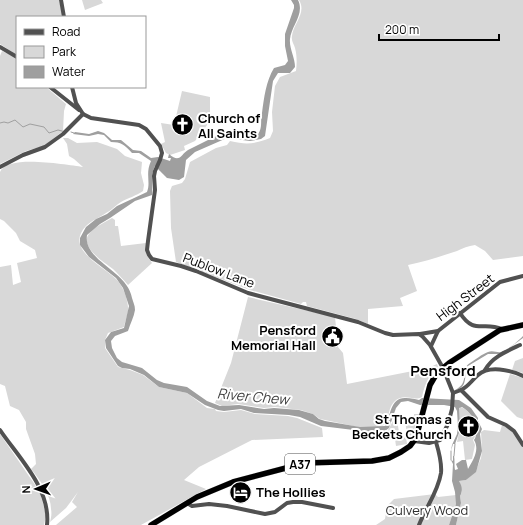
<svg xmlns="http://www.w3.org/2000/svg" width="523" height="525" viewBox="0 0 523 525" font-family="Manrope,sans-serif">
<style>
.green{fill:#d8d8d8}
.water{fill:#9f9f9f}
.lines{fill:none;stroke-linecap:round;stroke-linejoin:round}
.stream{stroke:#9f9f9f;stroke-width:1}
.highway-casing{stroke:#dbdbdb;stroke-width:6}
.minor{stroke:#515151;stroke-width:4}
.highway{stroke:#000;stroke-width:5.5}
.labels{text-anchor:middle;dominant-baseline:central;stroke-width:4;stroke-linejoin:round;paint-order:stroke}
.shield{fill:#fff;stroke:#4c4c4c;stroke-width:1}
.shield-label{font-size:12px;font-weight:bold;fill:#000}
.poi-label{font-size:13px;font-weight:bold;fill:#000;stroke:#fff;text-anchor:start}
.street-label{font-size:13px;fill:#000;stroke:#fff}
.park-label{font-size:13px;fill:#2f2f2f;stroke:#fff}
.water-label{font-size:14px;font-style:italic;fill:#404040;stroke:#fff}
.quarter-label{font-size:15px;font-weight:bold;fill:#000;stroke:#fff}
</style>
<rect width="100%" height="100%" fill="#fff"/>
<!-- green -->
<g class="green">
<path d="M0,0H59L63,17H17V55L0,44Z"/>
<path d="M82,0H101L103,3L85,10Z"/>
<path d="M299,0H523V256L493,260L485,251L475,245C468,246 463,248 457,251C441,256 424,262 408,265L417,291L400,298L403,306L368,309V324L356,319L307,306L306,302H303L301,304L250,290L176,262L171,228L170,191L172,186L182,183L185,179L190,162L216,148L227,145L230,141C247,145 254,144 270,138L273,131L272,112L275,86L280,77L296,71C297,64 297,55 295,48C294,44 291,41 292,36C293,24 307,13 299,0Z"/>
<path d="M2,51L15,57L17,60V87H46L66,104L64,111L63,131L44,146L26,151L0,164V56Z"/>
<path d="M182,91L210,97V121L195,141L184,146L185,150L170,155L166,153L161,144L165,142L161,123L174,125Z"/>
<path d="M63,138H68L77,143L97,142L117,149L125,156L142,162L141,173L144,185L143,191C136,196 128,198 121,202C116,205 112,210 106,213C99,218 92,220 86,226C64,249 103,266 116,279C123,286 127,297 128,307C129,313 125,321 124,327L108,333L105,340V348L118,367L130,370L143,375L159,387L187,393L207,408L215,409L216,411L224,412L241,410L255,414L288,416L297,418L322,428L323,437L252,440L199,467L184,480L206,489L141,525H56L77,507L72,502L78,492L66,508L50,522C51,518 52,514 51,509C51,495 40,480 31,469L36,464L35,454L26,429V422L19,410L10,406L5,386L0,384V267L11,265L13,285L21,282L17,263L37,258L35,250L20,241L16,233L4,221L0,219V172C7,154 66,165 83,167L74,159L69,156L67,144Z"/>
<path d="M112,218L115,220V226H118L121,246L146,243L147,256L152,263L128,285C123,279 118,274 113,269C105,263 79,247 89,234C95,226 104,223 112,218Z"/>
<path d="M248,297L335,317L338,347L343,353L347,384L428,368L437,364L438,367C428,376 425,384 422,397C413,402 404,392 394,402C387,409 390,423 380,427H358L325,420L320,419L313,414L301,410L275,407L264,408L238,404L222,406L215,403L231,363Z"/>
<path d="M523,358V373L512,370L515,361Z"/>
<path d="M510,374L523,378V419L517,417L501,401Z"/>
<path d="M460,407C472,410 482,430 473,440L475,445L472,459L465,460L463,441L457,442L460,427L458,410Z"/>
<path d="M414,414H419L412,437L407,434L405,420L414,419Z"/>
<path d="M397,420L399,432L389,434L388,430L393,421Z"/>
<path d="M502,425L513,431L523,446V525H456L461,503L460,496L462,492L459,481L466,480L477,468L481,458L482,451L481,432L484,430L500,432Z"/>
<path d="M0,434L40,492L46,515L44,525H0Z"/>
<path d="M406,437L407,444L396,446L395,439Z"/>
<path d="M435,494L438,497L456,495V504L449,525H376L385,519L387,506L394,499Z"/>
</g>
<!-- water -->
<g class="water">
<path d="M291,0H298C305,14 291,26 290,39C289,48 295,58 295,67L290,73H278L273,81L265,136L261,139L250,141L227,138L195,152L186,160L184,177L179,180L167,178L155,166C150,175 153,186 152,195L135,201L110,218L100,224L87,235C83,261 128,271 132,298C133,302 135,305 135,310C134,317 130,324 128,331L115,336L111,341L112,348L117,358L122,362L142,368L157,380L164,383L187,387L207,401L220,406L239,405L264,409L274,408L299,410L313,414L319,419L325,421L360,427L385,426C391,416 390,397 406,398C411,398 415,399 419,400L422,398L459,400L471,408L478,418V421L482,429L480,434L482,451L476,472L466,480L459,481C462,486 463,491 460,496L461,503L456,525H449L456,504L455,492L452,481L453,464L451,460L453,461V456H454C455,461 454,464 455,470L458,469L456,464L462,460H466L468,469C473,460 480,450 474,440C481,429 473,413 462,407L459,408L460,430L455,444H453L451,451L452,445L457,434L458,427L457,411L455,407L444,405H420L408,401L401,402L396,408L389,428L385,431L378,433L321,426L300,417L289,415L254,413L241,409L224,411L218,410L205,405L187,393L159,387L144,375L130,369L122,368L118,366L106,348L105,340L111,332L124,328L129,306L123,288L116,278L89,257L80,245V238L86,227L96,219L107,214L117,206L147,192C151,182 145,174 151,161L139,153H132C125,145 121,142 111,142L104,135L98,134L89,136L73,134L75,132L89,134L98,131L104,133L112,140H121L133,150L141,151L151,158L158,157L170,161L171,158H168L169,154C180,164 181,154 188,150L216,136L226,134L247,136L258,134C263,127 260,121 262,113C264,98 266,81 274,68L285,65L288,61L285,46V34L294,8V5Z"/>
<path d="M523,336V338L502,353L499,354H488L468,366C463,375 469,388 455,390C471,382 459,370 470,363C475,360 482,354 488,352C493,350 497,353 501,352C508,350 518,341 523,336Z"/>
</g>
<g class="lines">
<!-- stream -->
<g class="stream">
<path d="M0,123L4,122L8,123L15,120L23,127L30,124L44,127L49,133L58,130L62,131"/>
<path d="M71,132L74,133"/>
<path d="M454,456L455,444"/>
<path d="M451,460V451"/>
</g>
<defs>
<path id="highway" d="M151,525L197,497L233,482L305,463L372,461L389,458L401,452L410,446L416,438L430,385L437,373L449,363L500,330L523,325"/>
</defs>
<!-- highway casing -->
<use href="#highway" class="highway-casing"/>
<!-- minor -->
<g class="minor">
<path d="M61,0L64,17"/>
<path d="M0,47L17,57"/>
<path d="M50,87L79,110"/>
<path d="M72,87L76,103L83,114L91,118L139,125L146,129L160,146L162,153L160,160L155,171L154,176L155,190L148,241L147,250L149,255L152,259L181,266L196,271L248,293L358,322L385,333L393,335L419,334L422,336L430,345L443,368L453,393L452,409L448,424L440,440L429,443L414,441"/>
<path d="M0,167L23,155L45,147L63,134L83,114"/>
<path d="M460,313C474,335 483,321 502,329"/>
<path d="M420,334L438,331L500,282L523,276"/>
<path d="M431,346L438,331"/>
<path d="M485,370C492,357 507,351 520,345"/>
<path d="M461,390C468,387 472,380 478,375C489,365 510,370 523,376"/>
<path d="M453,393L461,390L488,417L506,425L514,431L523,445"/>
<path d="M0,430C19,458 51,489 47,525"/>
<path d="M187,503L192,506L209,504L227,506L265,514L275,512L287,503L293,502H302L333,508"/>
<path d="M419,525C426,507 438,492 441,473C442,463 439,452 436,442"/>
</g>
<!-- highway -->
<use href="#highway" class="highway"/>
</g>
<!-- icons -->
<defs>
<symbol id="church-disc" viewBox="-11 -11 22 22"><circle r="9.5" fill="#000" stroke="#fff"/><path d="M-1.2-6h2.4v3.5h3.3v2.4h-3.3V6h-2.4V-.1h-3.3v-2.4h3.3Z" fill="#fff"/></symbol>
<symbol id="civic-disc" viewBox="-11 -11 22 22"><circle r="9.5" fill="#000" stroke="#fff"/><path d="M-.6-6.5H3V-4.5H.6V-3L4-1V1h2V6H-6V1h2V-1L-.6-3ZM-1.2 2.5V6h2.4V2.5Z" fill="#fff"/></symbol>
<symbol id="hotel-disc" viewBox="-11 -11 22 22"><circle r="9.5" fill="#000" stroke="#fff"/><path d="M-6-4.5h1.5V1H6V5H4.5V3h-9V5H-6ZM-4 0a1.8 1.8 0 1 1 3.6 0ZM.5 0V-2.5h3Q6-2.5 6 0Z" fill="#fff"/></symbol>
</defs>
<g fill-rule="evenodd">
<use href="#church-disc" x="170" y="112" width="25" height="25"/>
<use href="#civic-disc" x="320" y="324" width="25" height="25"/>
<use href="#church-disc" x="456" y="414" width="25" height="25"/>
<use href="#hotel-disc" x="228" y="480" width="25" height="25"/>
</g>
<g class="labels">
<!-- shield labels -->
<rect class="shield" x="285" y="454" width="30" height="20" rx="3"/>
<g class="shield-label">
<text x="300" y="464">A37</text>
</g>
<!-- poi labels -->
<g class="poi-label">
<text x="198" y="118">Church of<tspan x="198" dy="15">All Saints</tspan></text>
<text x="316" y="330" text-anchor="end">Pensford<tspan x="316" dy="15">Memorial Hall</tspan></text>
<text x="452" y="419" text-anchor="end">St Thomas a<tspan x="452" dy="15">Beckets Church</tspan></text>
<text x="256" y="492">The Hollies</text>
</g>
<!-- street labels -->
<g class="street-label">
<text transform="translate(219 270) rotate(21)">Publow Lane</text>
<text transform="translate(465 297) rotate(-37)">High Street</text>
</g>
<!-- park labels -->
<g class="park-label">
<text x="427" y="510">Culvery Wood</text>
</g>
<!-- water labels -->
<g class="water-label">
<text transform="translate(253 396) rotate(5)">River Chew</text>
</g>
<!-- quarter labels -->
<g class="quarter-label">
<text x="443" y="370">Pensford</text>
</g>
</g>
<!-- legend -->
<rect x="16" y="16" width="130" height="72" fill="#ffffff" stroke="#999999"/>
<rect x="24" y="29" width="20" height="6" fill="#515151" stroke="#999999"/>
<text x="52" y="36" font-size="12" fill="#000000">Road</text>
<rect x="24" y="46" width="20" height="12" fill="#d8d8d8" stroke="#999999"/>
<text x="52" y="56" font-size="12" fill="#000000">Park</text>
<rect x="24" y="66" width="20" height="12" fill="#9f9f9f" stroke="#999999"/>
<text x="52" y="76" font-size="12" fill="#000000">Water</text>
<!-- north arrow -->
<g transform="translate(36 489) rotate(268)" stroke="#ffffff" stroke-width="3" paint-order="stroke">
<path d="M0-3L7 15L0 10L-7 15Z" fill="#000000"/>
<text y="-6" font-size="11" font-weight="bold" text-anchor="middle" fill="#000000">N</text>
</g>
<!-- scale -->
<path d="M379 34v6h120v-6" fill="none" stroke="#000000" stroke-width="2"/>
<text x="385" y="34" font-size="12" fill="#000000" stroke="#ffffff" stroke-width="3" paint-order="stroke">200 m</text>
</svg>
